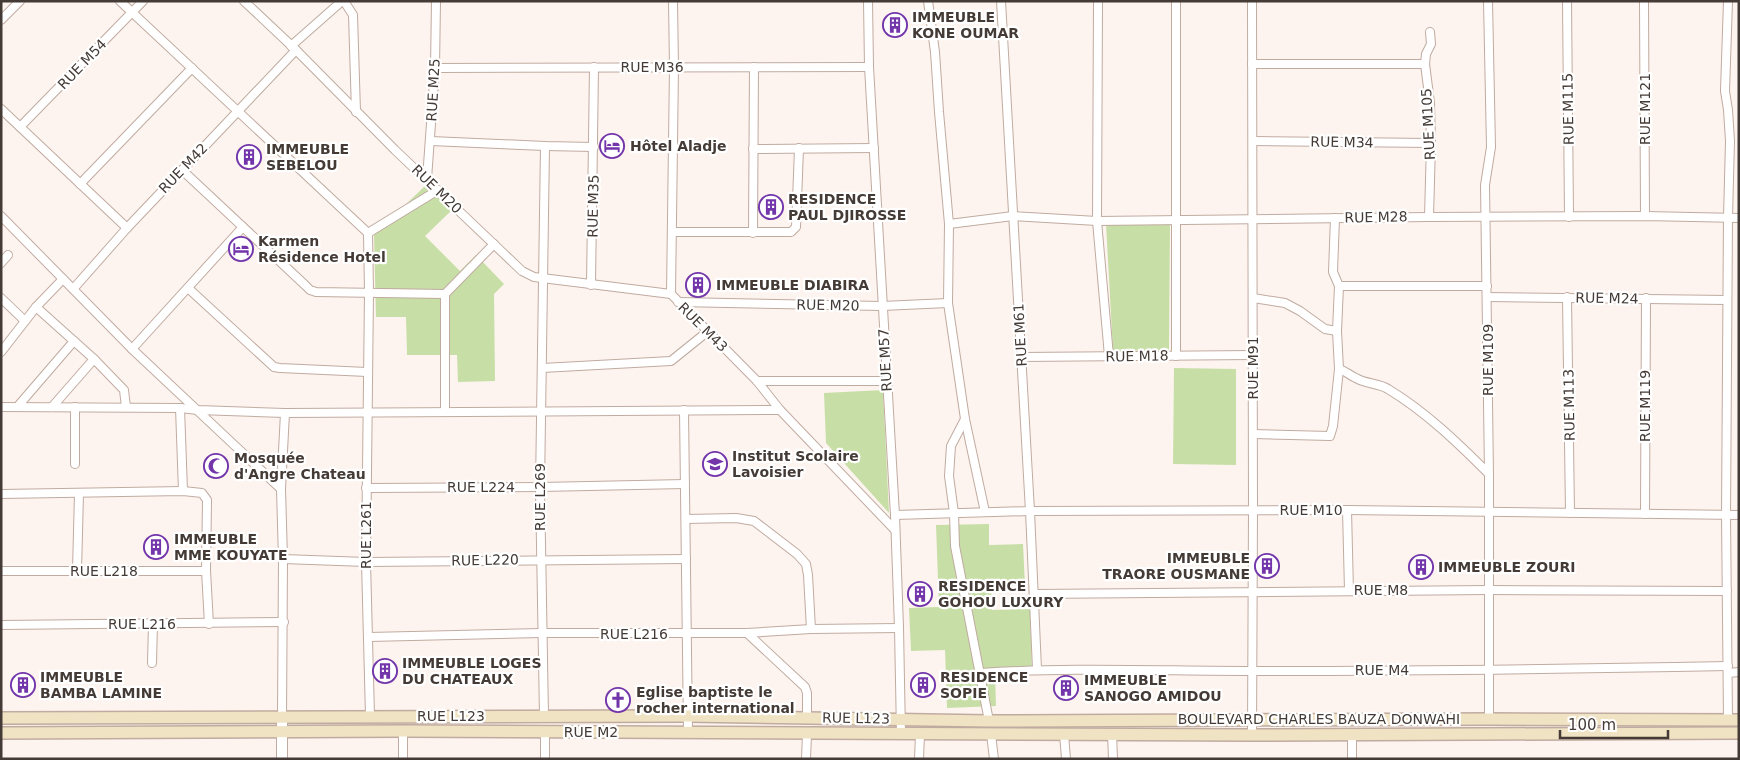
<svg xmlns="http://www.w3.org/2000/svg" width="1740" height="760" viewBox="0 0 1740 760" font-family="'DejaVu Sans',sans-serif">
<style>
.green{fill:#c7dfa6}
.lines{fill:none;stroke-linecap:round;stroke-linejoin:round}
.minor-casing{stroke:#c0aba0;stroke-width:10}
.tertiary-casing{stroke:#c0aba0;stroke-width:12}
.secondary-casing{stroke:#c0aba0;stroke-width:14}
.minor{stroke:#fff;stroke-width:8}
.tertiary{stroke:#fff;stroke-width:10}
.secondary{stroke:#f0e3c3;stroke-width:11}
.labels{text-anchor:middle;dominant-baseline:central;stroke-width:4.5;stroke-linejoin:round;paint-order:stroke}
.poi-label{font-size:14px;font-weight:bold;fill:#443b36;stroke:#fff;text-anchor:start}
.street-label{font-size:14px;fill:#443b36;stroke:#fff}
</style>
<rect width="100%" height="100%" fill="#fdf4ef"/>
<!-- green -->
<g class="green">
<path d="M428,183L453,209L425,236L460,271L476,255L504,284L494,294L495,381L458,382L457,355H407L406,317H376L374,235Z"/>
<path d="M1106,224H1170L1169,350L1113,351Z"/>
<path d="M1174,368L1236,369V465L1173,464Z"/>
<path d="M883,390L889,513L826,443L824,393Z"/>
<path d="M989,524V545L1023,544L1025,585L991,586L992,610L1030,609L1032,673L995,674L996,706L947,708L945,650L911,651L909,608L939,607L936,525Z"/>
</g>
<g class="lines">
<defs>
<g id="minor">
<path d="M120,1L368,233"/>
<path d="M244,1L296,50L395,150L522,271L534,277L671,294"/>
<path d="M344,1L353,15L356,112"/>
<path d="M673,1L674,67L671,294L757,381L780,410L895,530"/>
<path d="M868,1L869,67L895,515L899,628L901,734"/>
<path d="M928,1L935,52L939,112L949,224L948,303L965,419L985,512"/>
<path d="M1001,1L1030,511L1037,669"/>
<path d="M1098,1L1097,221L1109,356"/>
<path d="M1176,1V356"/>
<path d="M1488,1L1491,147L1485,185L1489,474V719"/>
<path d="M1567,1L1569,217"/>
<path d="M1644,1L1645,216"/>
<path d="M1728,1L1725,91L1728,110L1730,141L1728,217L1726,515L1728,720"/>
<path d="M1,20L20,1"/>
<path d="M291,46L342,1"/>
<path d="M1252,64H1425"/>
<path d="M435,68L869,67"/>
<path d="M1,109L127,228"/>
<path d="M20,127L143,1"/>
<path d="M431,141L545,146L594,147"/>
<path d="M1253,141L1431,143"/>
<path d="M753,149L874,148"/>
<path d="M182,170L305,285L310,290L316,292L445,294L494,244"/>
<path d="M427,179L435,68L436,1"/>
<path d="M80,184L192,68"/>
<path d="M1,216L132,349L281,489L283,559L282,716"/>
<path d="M1429,217L1431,143L1430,103L1425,64L1426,54L1431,44L1430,32"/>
<path d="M1335,218L1333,272L1339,286H1487"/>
<path d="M949,224L1013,216L1097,221L1429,217L1645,216L1739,218"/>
<path d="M673,232H791L796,227L799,148"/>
<path d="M368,233L369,292L366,562L370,716"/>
<path d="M368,233L438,190"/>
<path d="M753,233L754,67"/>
<path d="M1,263L8,255"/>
<path d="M591,285L594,67"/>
<path d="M1339,286L1337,331L1339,369C1346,371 1349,375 1356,378C1365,384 1379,383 1388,389C1426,412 1458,443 1489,474"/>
<path d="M74,288L127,228L296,50"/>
<path d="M188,288L274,367L280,368L367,372"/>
<path d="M1487,297L1727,300"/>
<path d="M1567,297L1570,513"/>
<path d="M1,298L25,321"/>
<path d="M1253,298L1285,303L1300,311L1325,329L1337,331"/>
<path d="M678,302L882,306L948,303"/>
<path d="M36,307L94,359L124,390L126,407"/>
<path d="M132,349L243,227"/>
<path d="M1,352L36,307L63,279"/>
<path d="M1021,357L1253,355"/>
<path d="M542,368L671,361L707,332"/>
<path d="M757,381H886"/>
<path d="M18,406L74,341"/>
<path d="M1,407L180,408L198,410L285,413L780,410"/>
<path d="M52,407L94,359"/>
<path d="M180,408L183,491"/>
<path d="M684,410L688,732"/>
<path d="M445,412V294"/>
<path d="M965,419L951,446L949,476L954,513L955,546L989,721"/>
<path d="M1253,434L1330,436L1333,426L1339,369"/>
<path d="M75,464V407"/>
<path d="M366,488L540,487L685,484"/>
<path d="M281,489L285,413"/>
<path d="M1,494L183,491L202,493L207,500L206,571L209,624"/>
<path d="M1347,510L1349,591"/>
<path d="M1645,514L1646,298"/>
<path d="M895,515L1030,511L1347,510L1739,515"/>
<path d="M686,519L736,518L754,521L797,554L806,564L808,575L811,629"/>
<path d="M283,559L366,562L686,559"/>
<path d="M1,571H206"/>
<path d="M77,571L79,493"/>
<path d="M1034,594L1488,590L1727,591"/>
<path d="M1,625L284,622"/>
<path d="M747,633L805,687L807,693V718"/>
<path d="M368,637L541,633H747L811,629L899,628"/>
<path d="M152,663L153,624"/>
<path d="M981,673C1071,667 1162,671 1252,671C1411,671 1569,669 1728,666"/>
<path d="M1728,673L1739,672"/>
<path d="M544,716L540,487L545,146"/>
<path d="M403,731V759"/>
<path d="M545,731V759"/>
<path d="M1112,733L1113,759"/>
<path d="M991,734L994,759"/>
<path d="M1064,734L1066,759"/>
<path d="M1252,735L1253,510L1252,1"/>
<path d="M806,759L807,734"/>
<path d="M919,759L920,734"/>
<path d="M1352,759V734"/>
</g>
<path id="tertiary" d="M282,716V759"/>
<g id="secondary">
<path d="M1,718L688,716L989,721L1489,719L1739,720"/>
<path d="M1,733L403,731L1252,735L1739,733"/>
</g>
</defs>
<!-- minor casing -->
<use href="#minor" class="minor-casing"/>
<!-- tertiary casing -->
<use href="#tertiary" class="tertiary-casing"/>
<!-- secondary casing -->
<use href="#secondary" class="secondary-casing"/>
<!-- minor -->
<use href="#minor" class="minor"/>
<!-- tertiary -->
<use href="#tertiary" class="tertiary"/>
<!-- secondary -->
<use href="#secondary" class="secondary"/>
</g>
<!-- icons -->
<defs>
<symbol id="building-ring" viewBox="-11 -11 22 22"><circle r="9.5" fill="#fff" stroke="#7235aa" stroke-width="1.5"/><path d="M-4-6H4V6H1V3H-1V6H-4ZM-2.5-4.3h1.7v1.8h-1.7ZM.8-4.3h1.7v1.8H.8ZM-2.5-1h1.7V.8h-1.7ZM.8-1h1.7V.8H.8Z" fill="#7235aa"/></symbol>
<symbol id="hotel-ring" viewBox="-11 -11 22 22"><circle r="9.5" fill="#fff" stroke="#7235aa" stroke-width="1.5"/><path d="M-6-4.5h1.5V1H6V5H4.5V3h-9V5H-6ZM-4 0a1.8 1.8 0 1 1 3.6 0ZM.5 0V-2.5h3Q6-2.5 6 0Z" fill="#7235aa"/></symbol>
<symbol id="school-ring" viewBox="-11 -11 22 22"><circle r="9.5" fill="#fff" stroke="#7235aa" stroke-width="1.5"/><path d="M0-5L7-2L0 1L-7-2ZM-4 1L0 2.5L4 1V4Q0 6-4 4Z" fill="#7235aa"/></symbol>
<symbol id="mosque-ring" viewBox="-11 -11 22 22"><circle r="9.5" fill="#fff" stroke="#7235aa" stroke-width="1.5"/><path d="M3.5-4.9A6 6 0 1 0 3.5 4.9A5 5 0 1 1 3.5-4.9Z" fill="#7235aa"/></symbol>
<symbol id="church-ring" viewBox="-11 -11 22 22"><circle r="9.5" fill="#fff" stroke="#7235aa" stroke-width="1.5"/><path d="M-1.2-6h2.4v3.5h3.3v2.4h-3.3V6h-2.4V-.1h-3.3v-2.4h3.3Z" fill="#7235aa"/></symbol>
</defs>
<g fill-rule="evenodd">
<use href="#building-ring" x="881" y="11" width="28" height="28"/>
<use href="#hotel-ring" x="598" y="132" width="28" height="28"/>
<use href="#building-ring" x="235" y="143" width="28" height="28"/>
<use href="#building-ring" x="757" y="193" width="28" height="28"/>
<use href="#hotel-ring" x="227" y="235" width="28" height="28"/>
<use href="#building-ring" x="684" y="271" width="28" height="28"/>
<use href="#school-ring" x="701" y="450" width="28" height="28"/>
<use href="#mosque-ring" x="202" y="452" width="28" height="28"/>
<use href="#building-ring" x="142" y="533" width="28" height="28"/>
<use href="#building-ring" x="1253" y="552" width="28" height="28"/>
<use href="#building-ring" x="1407" y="553" width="28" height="28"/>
<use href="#building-ring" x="906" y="580" width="28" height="28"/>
<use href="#building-ring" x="371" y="657" width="28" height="28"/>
<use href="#building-ring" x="9" y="671" width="28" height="28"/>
<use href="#building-ring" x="909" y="671" width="28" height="28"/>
<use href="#building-ring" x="1052" y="674" width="28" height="28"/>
<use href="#church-ring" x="604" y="686" width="28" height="28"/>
</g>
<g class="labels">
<!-- poi labels -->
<g class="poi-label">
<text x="912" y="17">IMMEUBLE<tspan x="912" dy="16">KONE OUMAR</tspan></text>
<text x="630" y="146">Hôtel Aladje</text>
<text x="266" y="149">IMMEUBLE<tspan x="266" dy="16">SEBELOU</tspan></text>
<text x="788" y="199">RESIDENCE<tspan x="788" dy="16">PAUL DJIROSSE</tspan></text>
<text x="258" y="241">Karmen<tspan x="258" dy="16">Résidence Hotel</tspan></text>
<text x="716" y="285">IMMEUBLE DIABIRA</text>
<text x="732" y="456">Institut Scolaire<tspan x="732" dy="16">Lavoisier</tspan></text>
<text x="234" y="458">Mosquée<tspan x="234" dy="16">d'Angre Chateau</tspan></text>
<text x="174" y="539">IMMEUBLE<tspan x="174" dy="16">MME KOUYATE</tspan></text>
<text x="1250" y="558" text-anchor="end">IMMEUBLE<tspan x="1250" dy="16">TRAORE OUSMANE</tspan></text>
<text x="1438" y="567">IMMEUBLE ZOURI</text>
<text x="938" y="586">RESIDENCE<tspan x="938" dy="16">GOHOU LUXURY</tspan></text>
<text x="402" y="663">IMMEUBLE LOGES<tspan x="402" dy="16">DU CHATEAUX</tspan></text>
<text x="40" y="677">IMMEUBLE<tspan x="40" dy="16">BAMBA LAMINE</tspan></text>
<text x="940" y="677">RESIDENCE<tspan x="940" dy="16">SOPIE</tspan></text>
<text x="1084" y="680">IMMEUBLE<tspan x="1084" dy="16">SANOGO AMIDOU</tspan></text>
<text x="636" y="692">Eglise baptiste le<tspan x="636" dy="16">rocher international</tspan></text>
</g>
<!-- street labels -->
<g class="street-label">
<text transform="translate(82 64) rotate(-46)">RUE M54</text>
<text x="652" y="67">RUE M36</text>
<text transform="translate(433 90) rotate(-87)">RUE M25</text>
<text transform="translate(1568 109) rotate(-91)">RUE M115</text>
<text transform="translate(1645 109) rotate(-90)">RUE M121</text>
<text transform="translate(1428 124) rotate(-93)">RUE M105</text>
<text transform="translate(1342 142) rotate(1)">RUE M34</text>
<text transform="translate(183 168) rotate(-46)">RUE M42</text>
<text transform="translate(437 189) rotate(44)">RUE M20</text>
<text transform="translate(593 206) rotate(-89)">RUE M35</text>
<text transform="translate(1376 217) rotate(-1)">RUE M28</text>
<text transform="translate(1607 298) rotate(1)">RUE M24</text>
<text transform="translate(828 305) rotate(1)">RUE M20</text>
<text transform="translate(703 327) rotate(45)">RUE M43</text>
<text transform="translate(1020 335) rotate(-93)">RUE M61</text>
<text transform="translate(1137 356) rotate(-1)">RUE M18</text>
<text transform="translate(885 360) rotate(-93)">RUE M57</text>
<text transform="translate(1488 360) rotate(-90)">RUE M109</text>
<text transform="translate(1253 368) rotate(-90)">RUE M91</text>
<text transform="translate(1569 405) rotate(-91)">RUE M113</text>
<text transform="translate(1645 406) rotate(-90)">RUE M119</text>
<text x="481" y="487">RUE L224</text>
<text transform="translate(540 497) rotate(-90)">RUE L269</text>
<text x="1311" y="510">RUE M10</text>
<text transform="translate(366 535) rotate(-90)">RUE L261</text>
<text transform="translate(485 560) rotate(-1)">RUE L220</text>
<text x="104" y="571">RUE L218</text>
<text x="1381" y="590">RUE M8</text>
<text x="142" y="624">RUE L216</text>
<text x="634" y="634">RUE L216</text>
<text x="1382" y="670">RUE M4</text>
<text x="451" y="716">RUE L123</text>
<text transform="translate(856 718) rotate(1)">RUE L123</text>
<text x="1319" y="719">BOULEVARD CHARLES BAUZA DONWAHI</text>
<text x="591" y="732">RUE M2</text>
</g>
</g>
<!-- border -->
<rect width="1740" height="760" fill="none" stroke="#443b36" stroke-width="5"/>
<!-- scale -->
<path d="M1560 730v8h108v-8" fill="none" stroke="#443b36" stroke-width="2.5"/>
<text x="1568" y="730" font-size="15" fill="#443b36" stroke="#ffffff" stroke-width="4" paint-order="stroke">100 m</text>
</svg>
